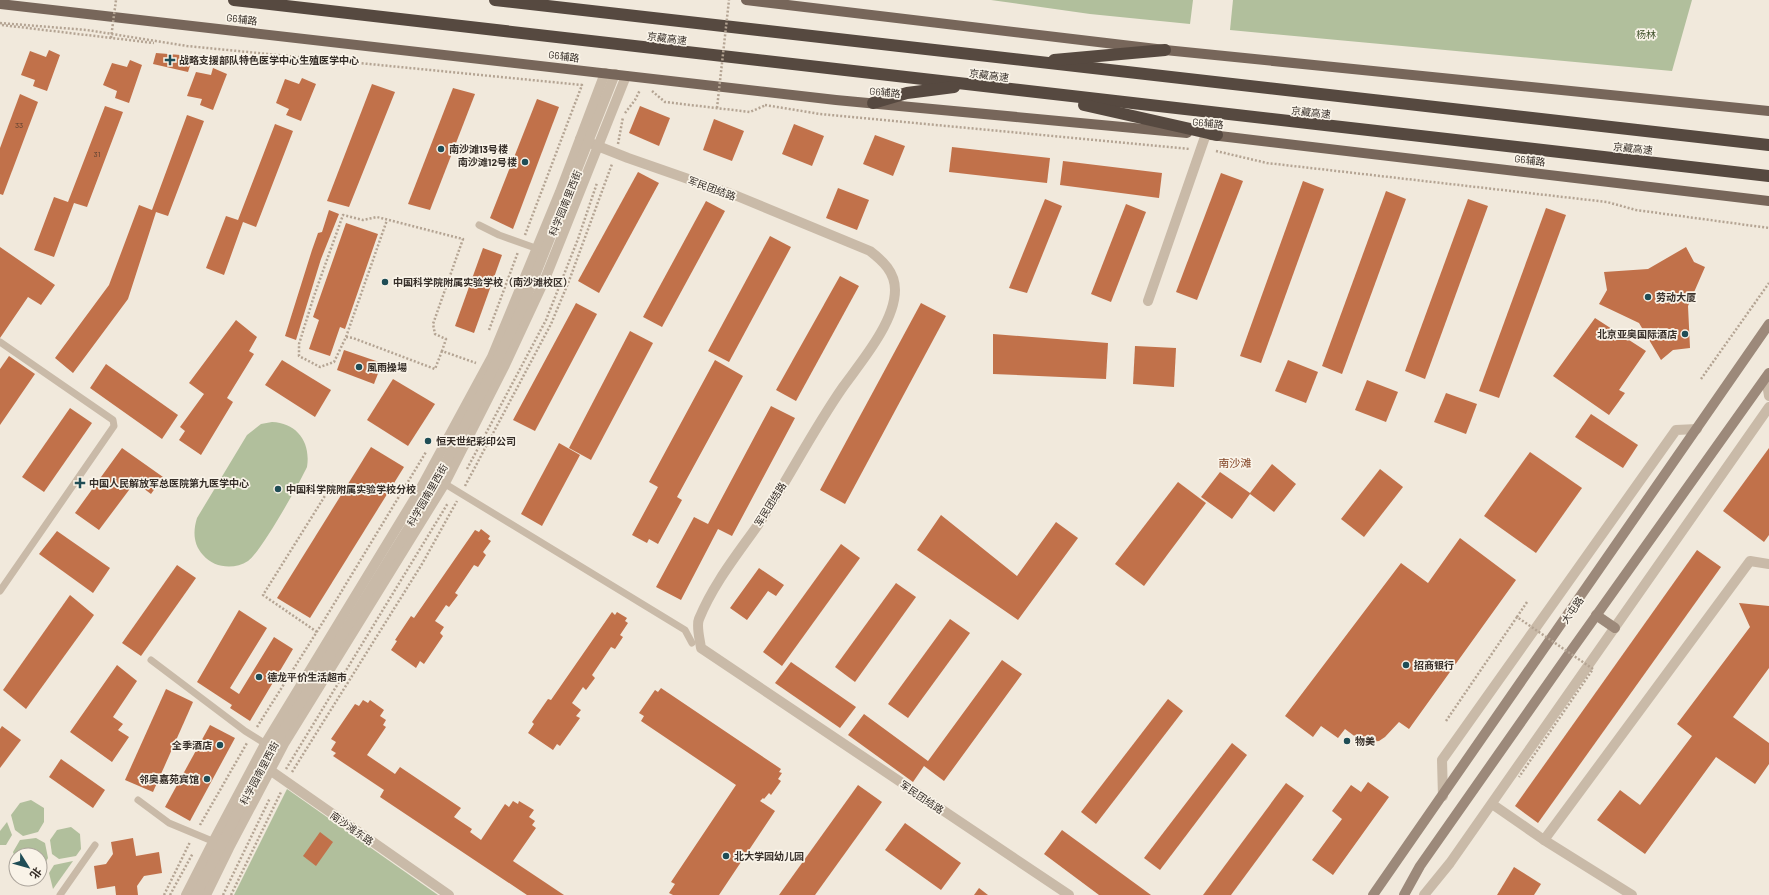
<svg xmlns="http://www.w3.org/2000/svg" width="1769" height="895" viewBox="0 0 1769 895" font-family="Barlow,'Noto Sans SC',sans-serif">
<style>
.green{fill:#b1bf9c}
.building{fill:#c1714a}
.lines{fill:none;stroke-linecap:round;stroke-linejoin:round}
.path{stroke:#b4a493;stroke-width:2.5;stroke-dasharray:2 2;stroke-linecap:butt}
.service{stroke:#c9baa8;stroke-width:7}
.minor{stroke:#c9baa8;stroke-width:10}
.tertiary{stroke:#c9baa8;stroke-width:10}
.secondary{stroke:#9c897a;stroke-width:10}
.primary{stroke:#77665a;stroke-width:10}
.motorway{stroke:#564940;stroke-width:12}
.path-bridge{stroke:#b4a493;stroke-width:2.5;stroke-dasharray:2 2;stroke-linecap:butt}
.poi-dot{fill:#1f4d56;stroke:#f9f3e8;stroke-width:1.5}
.labels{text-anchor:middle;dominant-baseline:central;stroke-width:3.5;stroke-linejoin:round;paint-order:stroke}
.number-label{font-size:8px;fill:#593f30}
.street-label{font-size:10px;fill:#362e28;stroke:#f9f3e8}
.park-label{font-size:10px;fill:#42532d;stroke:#f9f3e8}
.poi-label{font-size:10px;font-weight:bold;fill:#362e28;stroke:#f9f3e8;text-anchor:start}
.neighbourhood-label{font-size:11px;fill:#824324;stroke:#f9f3e8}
</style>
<rect width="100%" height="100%" fill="#f1e9dc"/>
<!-- green -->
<g class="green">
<path d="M991,0H1193L1190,24L1090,14Z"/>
<path d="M1233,0H1692L1672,71L1230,30Z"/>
<path d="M272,422C297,423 311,442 307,467C299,484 261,552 248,561C234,570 214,568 203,555C193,544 193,531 197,518L247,435L261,424Z"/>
<path d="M287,789L438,895H234Z"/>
<path d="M31,800L44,808V822L38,832L23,836L15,830L11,815L20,803Z"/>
<path d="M7,822L12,835L6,845H0V831Z"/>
<path d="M71,827L80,834L81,849L76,856L59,859L52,854L50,840L57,830Z"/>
<path d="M36,838L45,843L48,858L42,869H40V855H16V861L13,852L20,840Z"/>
<path d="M73,861L53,889L49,873L54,865Z"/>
</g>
<!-- building -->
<g class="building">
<path d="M49,50L60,55L47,91L33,86L35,80L21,75L30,51L46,57Z"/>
<path d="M156,53L193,56L188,72L153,64Z"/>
<path d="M130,60L142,65L129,103L115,98L117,91L103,85L112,63L127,67Z"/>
<path d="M213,68L227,74L213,110L200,105L202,99L187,96L196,72L211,75Z"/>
<path d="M302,78L316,84L301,121L286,115L289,109L276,103L285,79L299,84Z"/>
<path d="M372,84L395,92L349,207L327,201Z"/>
<path d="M453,88L475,94L430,210L408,204Z"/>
<path d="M20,94L38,102L3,195L0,194V148Z"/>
<path d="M537,99L559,107L513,229L490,218Z"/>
<path d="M105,106L123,112L87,207L74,203L54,257L34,250L54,197L68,202Z"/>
<path d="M640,106L670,118L659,146L629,133Z"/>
<path d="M187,115L204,121L168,216L156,212L128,299L73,373L55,358L109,285L139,205L152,210Z"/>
<path d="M714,119L744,131L732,161L703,150Z"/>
<path d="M275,124L293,131L256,227L243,222L224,275L206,268L226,216L238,220Z"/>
<path d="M794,124L824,136L812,166L782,154Z"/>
<path d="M875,135L905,146L893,176L863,164Z"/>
<path d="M952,147L1050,158L1047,183L949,172Z"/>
<path d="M1063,161L1162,173L1159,198L1060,185Z"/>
<path d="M638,172L659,183L599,293L578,281Z"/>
<path d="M1221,173L1243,181L1197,300L1176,292Z"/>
<path d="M1303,181L1324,189L1261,363L1240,356Z"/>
<path d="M838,188L869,200L857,230L826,218Z"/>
<path d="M1386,191L1406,199L1342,374L1322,366Z"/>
<path d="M1045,199L1062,206L1027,293L1009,288Z"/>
<path d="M1468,199L1488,206L1425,379L1405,371Z"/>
<path d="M706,201L725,211L662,327L643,317Z"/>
<path d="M1126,204L1146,212L1111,302L1091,294Z"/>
<path d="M1546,208L1566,215L1499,398L1479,391Z"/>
<path d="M329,210L339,214L321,259L296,340L285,336L312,250L318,233L322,232Z"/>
<path d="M346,223L378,234L345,329L340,327L330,356L309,349L319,320L313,317Z"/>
<path d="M770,236L791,247L729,362L708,351Z"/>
<path d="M0,247L55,285L41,305L28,297L0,338Z"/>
<path d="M1686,247L1694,262L1705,267L1688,306L1690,348L1673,350L1661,360L1639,323L1599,304L1607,290L1604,272L1648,269Z"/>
<path d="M483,248L502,255L474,333L455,326Z"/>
<path d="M840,276L859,286L796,401L776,390Z"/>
<path d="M576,303L597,314L535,431L513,420Z"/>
<path d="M921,303L946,316L845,504L820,490Z"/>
<path d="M1595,318L1646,351L1619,390L1625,393L1609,415L1553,376Z"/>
<path d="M236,320L257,337L249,351L254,354L227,398L233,402L201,455L179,440L185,431L180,427L204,394L189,383Z"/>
<path d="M630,331L653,343L591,460L569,448Z"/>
<path d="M993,334L1108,343L1106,379L993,374Z"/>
<path d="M1135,346L1176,348L1174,387L1133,384Z"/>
<path d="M344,350L382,363L374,384L337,370Z"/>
<path d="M9,356L35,374L0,425V369Z"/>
<path d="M282,360L331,390L315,417L265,385Z"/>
<path d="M715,360L743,376L677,497L682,500L658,544L649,539L647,543L632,535L658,487L649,482Z"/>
<path d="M1288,360L1318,372L1306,403L1275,391Z"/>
<path d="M106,364L178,415L162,439L90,388Z"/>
<path d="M393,379L435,404L408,446L367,420Z"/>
<path d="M1367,380L1398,392L1386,422L1355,410Z"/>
<path d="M1446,393L1477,404L1466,434L1434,422Z"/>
<path d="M771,406L795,418L732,536L718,529L681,600L656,587L694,517L708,524Z"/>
<path d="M70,408L92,423L44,492L22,477Z"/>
<path d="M1591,414L1638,445L1623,468L1575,437Z"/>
<path d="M559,443L580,455L542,526L521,514Z"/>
<path d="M371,447L404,467L310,618L277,598Z"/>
<path d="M122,448L163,477L151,494L135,482L99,530L75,513Z"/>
<path d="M1769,448V535L1764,542L1723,511Z"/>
<path d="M1530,452L1582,488L1536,553L1484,516Z"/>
<path d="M1272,464L1296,484L1274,512L1250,494L1232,519L1201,497L1220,472L1250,493Z"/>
<path d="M1380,469L1403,487L1364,537L1341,519Z"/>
<path d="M1178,482L1206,503L1144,586L1115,564Z"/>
<path d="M941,515L1017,576L1056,522L1078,538L1018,620L917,550Z"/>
<path d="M481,529L490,536L488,539L491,541L483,552L486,555L478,567L474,565L455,593L458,595L449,607L446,605L435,621L444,627L440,633L443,636L424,664L420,661L416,668L391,650L397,641L395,640L411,616L414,618L475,530L479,532Z"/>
<path d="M57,531L110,568L93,593L39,554Z"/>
<path d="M1460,538L1516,580L1409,729L1399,722L1385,737L1379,741L1371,742L1361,741L1345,729L1338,738L1321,726L1313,737L1285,716L1401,563L1428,583Z"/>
<path d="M841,544L860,558L782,666L763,652Z"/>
<path d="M1697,550L1721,567L1538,823L1515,806Z"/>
<path d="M177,565L196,578L141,656L122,643Z"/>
<path d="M759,568L784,585L776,596L768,591L747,620L730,608Z"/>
<path d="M896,583L916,597L855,682L835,667Z"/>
<path d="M70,595L94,615L26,709L3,690Z"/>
<path d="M1739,603L1769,606V668L1733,717L1769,743V764L1755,784L1716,757L1645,854L1597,820L1620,790L1640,805L1692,736L1677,724L1750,627Z"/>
<path d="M239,610L267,628L230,688L239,694L274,637L293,649L250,721L230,708L232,705L197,682Z"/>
<path d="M612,612L615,615L617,612L627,618L625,621L628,623L620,635L623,637L615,649L611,647L592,675L595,678L586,690L583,687L572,703L581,710L576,716L580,718L560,746L557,744L553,750L528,733L534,724L532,722L548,699L551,700Z"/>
<path d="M950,619L970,633L908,718L888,704Z"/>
<path d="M1002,660L1022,674L944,781L924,766L913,782L848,735L864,714L928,761Z"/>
<path d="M791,662L856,707L840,728L775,683Z"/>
<path d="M117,665L137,681L113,717L123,724L118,730L129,737L112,762L70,732Z"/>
<path d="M661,688L781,769L779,772L782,773L778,779L781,781L771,795L769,793L764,799L763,798L760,801L775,811L719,895H673L669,893L675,884L671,882L736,785L641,721L644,716L639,713L655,690L658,692Z"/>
<path d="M166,689L193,702L153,792L125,780Z"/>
<path d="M1168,699L1183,711L1096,824L1081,812Z"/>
<path d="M363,700L368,703L370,700L384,710L380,716L386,720L383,725L386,727L367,755L395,774L400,767L461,808L454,817L472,829L470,832L481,840L505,804L509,807L513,801L518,804L519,801L534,810L529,817L535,821L532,825L536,828L513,861L564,895H527L380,797L384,790L333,756L336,753L331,750L336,742L331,739L355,704L359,706Z"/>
<path d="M210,725L235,738L190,821L165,807Z"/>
<path d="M2,726L21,740L0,768V729Z"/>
<path d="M1232,743L1247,755L1160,870L1144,858Z"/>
<path d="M61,759L105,790L93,808L49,777Z"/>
<path d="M1368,782L1389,797L1333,875L1312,860L1342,819L1332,811L1351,785L1361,792Z"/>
<path d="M1286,783L1304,796L1231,895H1203Z"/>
<path d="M858,785L882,802L815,895H779Z"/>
<path d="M905,823L961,863L941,890L885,850Z"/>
<path d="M1062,830L1151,895H1099L1044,854Z"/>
<path d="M320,832L333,842L316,866L303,856Z"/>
<path d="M133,838L136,856L159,852L162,873L144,876L137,886L138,895H116L115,886L97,889L94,866L106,864L113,854L111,842Z"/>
<path d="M1514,867L1541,884L1534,895H1497Z"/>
<path d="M979,888L988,895H974Z"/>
</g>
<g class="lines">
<!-- path -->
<g class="path">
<path d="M0,23L87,30L187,46L582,85L525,235"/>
<path d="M2,25L154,43"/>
<path d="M652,91L665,102L750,112L766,105"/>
<path d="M765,105L820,114L1190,149"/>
<path d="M625,113L635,100L640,90"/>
<path d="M618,144L623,117"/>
<path d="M1216,151L1267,163L1607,202L1636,210L1769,228"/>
<path d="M489,330L518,252"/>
<path d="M346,337L387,220"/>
<path d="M442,351L435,369L353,338L346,337L334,362L320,367L299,356V344L314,296L343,215L363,220L377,217L463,239L433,324L435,334L446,339L442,351L476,363"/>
<path d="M1701,379L1769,283"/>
<path d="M467,469L546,320L578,239L597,183"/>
<path d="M465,486L551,324L569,281L612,164"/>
<path d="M1517,617L1527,602"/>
<path d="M317,632L263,595L333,483"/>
<path d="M257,727L323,622L426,452"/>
<path d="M286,769L448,503"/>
<path d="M292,772L422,564L457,501"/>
<path d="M200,825L247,743"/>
<path d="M164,895L190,842"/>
<path d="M170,895L193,853"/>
<path d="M223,895L270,798"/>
<path d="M231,895L281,792"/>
</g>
<!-- service -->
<g class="service">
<path d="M479,225L499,235L541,250"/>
<path d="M0,342L113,420L114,426L0,591"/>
<path d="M442,482L685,630L692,643"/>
<path d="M151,660L245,731L269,746"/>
<path d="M138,800L169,823L217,843"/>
<path d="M60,895L95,845"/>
</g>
<!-- minor -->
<g class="minor">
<path d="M580,139L628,158L737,196L870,251C883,261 895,272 895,290C895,322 861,362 843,387C813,430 790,476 762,519C740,551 714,582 699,619C696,626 700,640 701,648L1069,895"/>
<path d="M1148,301L1206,134"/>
<path d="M264,766L449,895"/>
<path d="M1443,796L1442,760L1676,430L1697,429"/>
<path d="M1492,804L1544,840L1632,895"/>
<path d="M1544,840L1750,561L1769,564"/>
<path d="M186,895L213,842L265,744L421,488L492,357L560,192L605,73"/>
<path d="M206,895L229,848L285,742L445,483L505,365L545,279L626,76"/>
</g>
<!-- tertiary -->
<g class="tertiary">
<path d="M1766,378L1769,396"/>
<path d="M196,895L262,765L430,493L481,394L523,306L615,74"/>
<path d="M1424,895L1450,863L1769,407"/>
</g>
<!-- secondary -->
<g class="secondary">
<path d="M1596,615L1615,628"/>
<path d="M1373,895L1769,324"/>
<path d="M1404,895L1420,866L1573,648L1769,373"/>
</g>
<!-- primary -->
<g class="primary">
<path d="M746,0L1165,50L1769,111"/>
<path d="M0,4L836,100L1187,133"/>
<path d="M1211,135L1769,201"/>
</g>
<!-- motorway -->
<g class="motorway">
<path d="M234,0L1769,176"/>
<path d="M495,0L1769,145"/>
<path d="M1054,60L1165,50"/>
<path d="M873,103L907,93L954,87"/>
<path d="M1084,105L1217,135"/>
</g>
<!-- path-bridge -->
<g class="path-bridge">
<path d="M111,38L116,0"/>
<path d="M717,108L729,0"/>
<path d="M1446,721L1517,617L1593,669L1519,777"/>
</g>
</g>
<!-- markers -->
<g class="poi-dot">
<path d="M168 54h4v4h4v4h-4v4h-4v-4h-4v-4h4z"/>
<circle cx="441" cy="149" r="4"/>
<circle cx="525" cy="162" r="4"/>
<circle cx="385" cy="282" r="4"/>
<circle cx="1648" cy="297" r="4"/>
<circle cx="1685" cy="334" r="4"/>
<circle cx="359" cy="367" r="4"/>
<circle cx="428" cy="441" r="4"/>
<path d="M78 477h4v4h4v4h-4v4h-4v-4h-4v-4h4z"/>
<circle cx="278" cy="489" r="4"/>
<circle cx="1406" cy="665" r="4"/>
<circle cx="259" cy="677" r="4"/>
<circle cx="1347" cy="741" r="4"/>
<circle cx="220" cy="745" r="4"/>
<circle cx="207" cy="779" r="4"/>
<circle cx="726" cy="856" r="4"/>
</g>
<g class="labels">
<!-- number labels -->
<g class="number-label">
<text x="19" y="125">33</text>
<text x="97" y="154">31</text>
</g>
<!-- street labels -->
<g class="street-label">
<text transform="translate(242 19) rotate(7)">G6辅路</text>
<text transform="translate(667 38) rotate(7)">京藏高速</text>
<text transform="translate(564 56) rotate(7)">G6辅路</text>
<text transform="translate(989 75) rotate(7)">京藏高速</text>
<text transform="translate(885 92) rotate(5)">G6辅路</text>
<text transform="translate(1311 112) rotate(6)">京藏高速</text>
<text transform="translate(1208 123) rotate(6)">G6辅路</text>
<text transform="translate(1633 148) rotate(6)">京藏高速</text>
<text transform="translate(1530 160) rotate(7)">G6辅路</text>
<text transform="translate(712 188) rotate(20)">军民团结路</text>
<text transform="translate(565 203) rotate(-68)">科学园南里西街</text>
<text transform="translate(427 495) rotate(-60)">科学园南里西街</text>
<text transform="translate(770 504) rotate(-58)">军民团结路</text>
<text transform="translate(1572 610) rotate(-55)">大屯路</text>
<text transform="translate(259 773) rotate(-62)">科学园南里西街</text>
<text transform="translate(922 797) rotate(34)">军民团结路</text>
<text transform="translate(352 828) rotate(35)">南沙滩东路</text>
</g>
<!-- park labels -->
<g class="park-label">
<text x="1646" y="34">杨林</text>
</g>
<!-- poi labels -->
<g class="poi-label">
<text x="179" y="60">战略支援部队特色医学中心生殖医学中心</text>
<text x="449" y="149">南沙滩13号楼</text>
<text x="517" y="162" text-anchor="end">南沙滩12号楼</text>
<text x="393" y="282">中国科学院附属实验学校（南沙滩校区）</text>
<text x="1656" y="297">劳动大厦</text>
<text x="1677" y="334" text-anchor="end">北京亚奥国际酒店</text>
<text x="367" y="367">風雨操場</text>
<text x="436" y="441">恒天世纪彩印公司</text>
<text x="89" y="483">中国人民解放军总医院第九医学中心</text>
<text x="286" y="489">中国科学院附属实验学校分校</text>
<text x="1414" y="665">招商银行</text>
<text x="267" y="677">德龙平价生活超市</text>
<text x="1355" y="741">物美</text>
<text x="212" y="745" text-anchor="end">全季酒店</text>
<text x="199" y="779" text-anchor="end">邻奥嘉苑宾馆</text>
<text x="734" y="856">北大学园幼儿园</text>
</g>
<!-- neighbourhood labels -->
<g class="neighbourhood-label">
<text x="1235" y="462">南沙滩</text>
</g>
</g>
<!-- north arrow -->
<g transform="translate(28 867) rotate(127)"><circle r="19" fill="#f9f3e8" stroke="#aba49b"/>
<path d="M0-3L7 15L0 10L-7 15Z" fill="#1f4d56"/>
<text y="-6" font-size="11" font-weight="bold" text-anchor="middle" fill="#362e28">北</text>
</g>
</svg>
